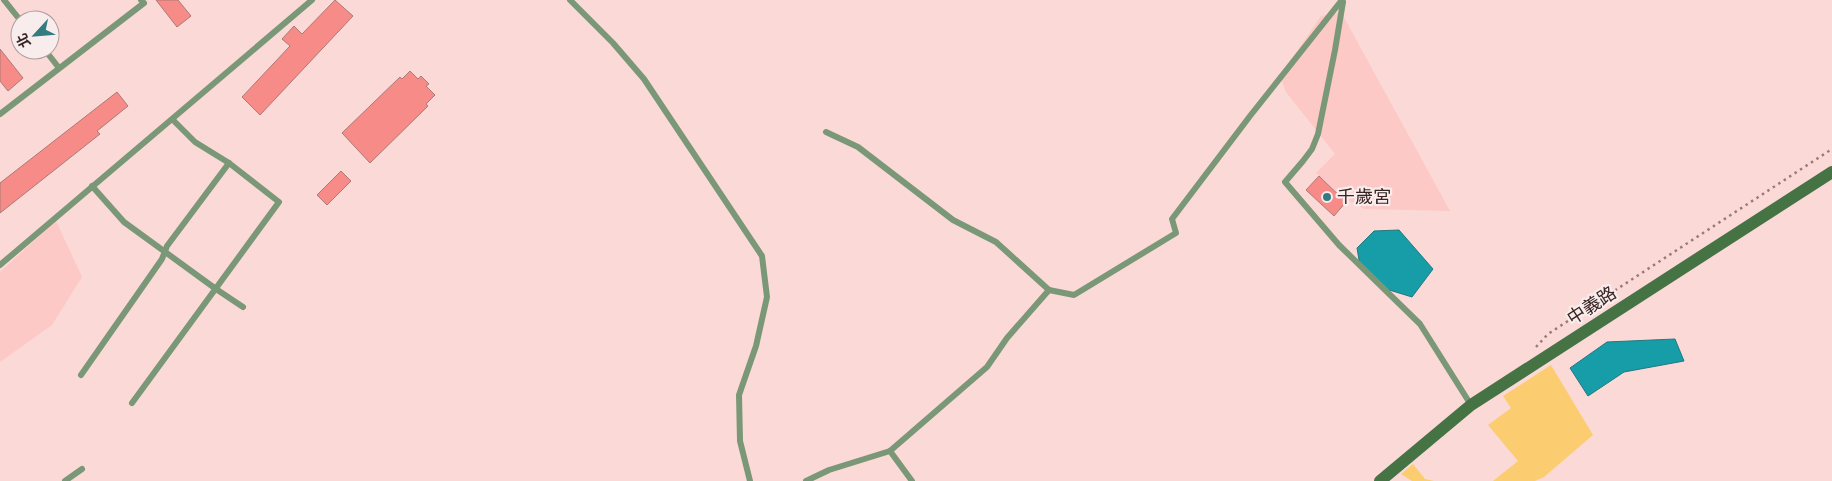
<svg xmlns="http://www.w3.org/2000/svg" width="1832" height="481" viewBox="0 0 1832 481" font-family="'Source Sans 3','Noto Sans TC',sans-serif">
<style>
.built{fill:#fcc9c6}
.green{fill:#fbcd70}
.water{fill:#179da7;stroke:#21797f}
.building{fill:#f68b87;stroke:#ac7a77}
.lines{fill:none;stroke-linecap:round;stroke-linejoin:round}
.path{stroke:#977c7a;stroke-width:2.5;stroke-dasharray:2.5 4;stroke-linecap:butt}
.lane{stroke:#7a9877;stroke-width:6}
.secondary{stroke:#467344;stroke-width:12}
.poi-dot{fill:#327b81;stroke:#f8edec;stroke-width:2}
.labels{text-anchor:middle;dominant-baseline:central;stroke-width:4.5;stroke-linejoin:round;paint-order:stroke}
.poi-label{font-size:18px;fill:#382422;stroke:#f8edec;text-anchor:start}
.street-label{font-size:18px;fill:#382422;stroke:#f8edec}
</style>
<rect width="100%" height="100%" fill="#fbd9d7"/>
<!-- built -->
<g class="built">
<path d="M1341,12L1450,211L1364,209L1345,198L1316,173L1335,154L1286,92L1280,76L1321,16Z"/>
<path d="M56,221L82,277L52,325L0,362V272Z"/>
</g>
<!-- green -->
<g class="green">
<path d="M1551,365L1593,435L1544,477L1535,481H1493L1518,461L1488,425L1511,408L1503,396Z"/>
<path d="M1413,464L1425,479L1434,481H1412L1401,474Z"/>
</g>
<!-- water -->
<g class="water">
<path d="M1399,230L1433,269L1412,297L1386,289L1360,266L1357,248L1374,231Z"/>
<path d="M1675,339L1684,361L1624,372L1588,396L1570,368L1607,342Z"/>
</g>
<!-- building -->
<g class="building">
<path d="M156,0H178L191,16L177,27Z"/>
<path d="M335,0L353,16L260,115L242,97L290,46L282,39L294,26L302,34Z"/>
<path d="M0,49L23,78L8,91L0,81Z"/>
<path d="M410,71L418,79L421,76L429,84L426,86L435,95L426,104L428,106L370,163L342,133L400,77L402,79Z"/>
<path d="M117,92L128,106L97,131L100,134L0,213V183Z"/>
<path d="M341,171L351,181L327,205L317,195Z"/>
<path d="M1319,176L1346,202L1334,216L1306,190Z"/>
</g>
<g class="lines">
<!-- path -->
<path class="path" d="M1536,347L1548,334L1832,149"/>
<!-- lane -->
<g class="lane">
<path d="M4,0L20,20"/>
<path d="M570,0L613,43L644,79L762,256L767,297L756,346L739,395L740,441L750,481"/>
<path d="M1343,2L1335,50L1318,134L1312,149L1303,161L1285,182L1339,245L1420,324L1471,405"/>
<path d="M45,50L59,68"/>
<path d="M0,114L144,3L141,0"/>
<path d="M826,132L858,147L953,220L996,242L1049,290L1074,295L1176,233L1172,219L1250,116L1342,0"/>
<path d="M92,186L124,222L216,289L243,307"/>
<path d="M0,265L312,0"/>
<path d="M81,375L162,259L167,246L229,163"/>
<path d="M132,403L279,202L229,163L195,142L173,120"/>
<path d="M890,451L987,367L1007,338L1049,290"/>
<path d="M65,481L82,469"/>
<path d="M806,481L829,470L890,451L912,481"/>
</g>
<!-- secondary -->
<path class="secondary" d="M1380,481L1471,405L1832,172"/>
</g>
<!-- markers -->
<circle class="poi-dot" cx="1327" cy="197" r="5"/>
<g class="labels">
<!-- poi labels -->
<g class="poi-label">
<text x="1337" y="197">千歲宮</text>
</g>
<!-- street labels -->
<g class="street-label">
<text transform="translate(1592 306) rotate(-33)">中義路</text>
</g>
</g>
<!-- north arrow -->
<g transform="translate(35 35) rotate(244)"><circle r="24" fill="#f8edec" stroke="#ab9d9b"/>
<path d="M0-4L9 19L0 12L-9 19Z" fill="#327b81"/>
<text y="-8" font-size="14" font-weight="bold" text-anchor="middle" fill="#382422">北</text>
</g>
</svg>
